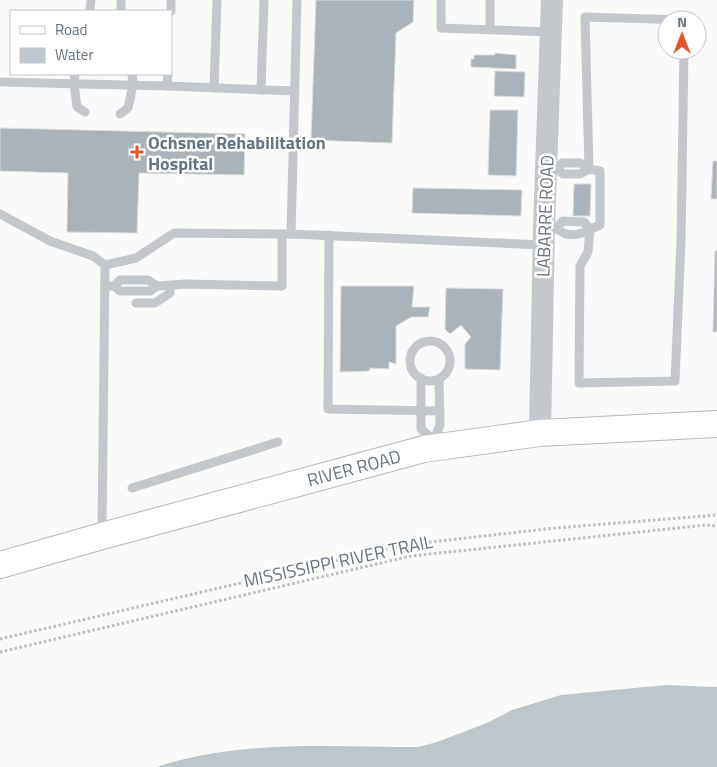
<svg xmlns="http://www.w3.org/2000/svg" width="717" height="767" viewBox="0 0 717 767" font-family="'Titillium Web',sans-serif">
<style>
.water{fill:#bbc7cb}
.building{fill:#aab3b9;stroke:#dcdcda}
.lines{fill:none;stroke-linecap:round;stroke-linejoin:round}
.secondary-casing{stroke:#b3babf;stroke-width:28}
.path{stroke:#bbbfc2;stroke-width:3;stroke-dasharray:2.5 2.5;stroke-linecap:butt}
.service{stroke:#c3c8cc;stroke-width:9}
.tertiary{stroke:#c3c8cc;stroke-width:22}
.secondary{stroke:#fff;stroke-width:26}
.poi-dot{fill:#e4572e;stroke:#fff;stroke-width:2}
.labels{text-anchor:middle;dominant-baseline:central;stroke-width:5;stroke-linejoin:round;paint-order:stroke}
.poi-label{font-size:18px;font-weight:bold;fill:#657683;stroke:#fff;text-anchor:start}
.street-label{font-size:18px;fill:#657683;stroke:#fff}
</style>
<rect width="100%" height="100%" fill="#fafaf8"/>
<!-- water -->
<path class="water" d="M666,685L717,687V767H156C241,739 330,747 418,747L437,742L487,723L512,710L561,695Z"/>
<!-- building -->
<g class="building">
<path d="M316,0H414L413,22L396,33L392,143L311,140Z"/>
<path d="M495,53L516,55V69L471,67V59H474V55H495Z"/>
<path d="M495,71L525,72L524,97L494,96Z"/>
<path d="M490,110H518L516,176L488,175Z"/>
<path d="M0,128L245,134L244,175L139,173L137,233L67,232L68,173L0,171Z"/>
<path d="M713,161H717V199H711Z"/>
<path d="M574,184H591L590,216H573Z"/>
<path d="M413,188L522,190L521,216L412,213Z"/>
<path d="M715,251H717V332H713Z"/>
<path d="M341,286H414L412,307H430L428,317H411L396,326V364L389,362V369L370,368L369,371L340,372Z"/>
<path d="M446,288L503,289L500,370L465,369V344L471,337L461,325L450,334L445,329Z"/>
</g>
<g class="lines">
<defs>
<path id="secondary" d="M0,565L102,536L424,449L540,433L717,424"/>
</defs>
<!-- secondary casing -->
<use href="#secondary" class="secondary-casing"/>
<!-- path -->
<g class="path">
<path d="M0,639L404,545L555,528L717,515"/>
<path d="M0,652L411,556L706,525L717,526"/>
</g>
<!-- service -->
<g class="service">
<path d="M441,0V28L550,32"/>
<path d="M90,11L91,0"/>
<path d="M121,11V0"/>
<path d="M171,11V0"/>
<path d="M490,29V0"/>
<path d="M75,74L74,84L77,107L85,112"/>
<path d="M0,82L167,86L295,91"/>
<path d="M167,86L168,74"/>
<path d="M214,88L217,0"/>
<path d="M261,90L264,0"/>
<path d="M120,114L128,108L133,85L132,74"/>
<path d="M547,169H558L562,163H580L589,169L600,171V225C588,230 580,237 566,234C560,232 558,228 551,227"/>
<path d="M558,169L563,174H580L589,169"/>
<path d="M589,169L585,17L685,20"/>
<path d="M0,214L50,241L93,256L105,265L102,532"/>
<path d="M556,228L563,221L584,222L590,229L588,252L580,266L579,383L675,381L681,242L684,50"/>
<path d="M291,234L297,0"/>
<path d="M329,235L328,409L440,411"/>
<path d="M105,265L136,258L174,233L291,234L543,245"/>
<path d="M108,286H114L120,291H150L157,286"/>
<path d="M114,286L120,280H148L157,286L185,284L282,286V234"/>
<path d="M136,303H155L170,293V286"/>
<circle cx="430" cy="361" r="20"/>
<path d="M421,378V429L434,440"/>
<path d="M434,444V440L440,425L439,379"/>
<path d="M132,488L278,442"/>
</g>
<!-- tertiary -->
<path class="tertiary" d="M540,433L544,227L552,0"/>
<!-- secondary -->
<use href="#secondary" class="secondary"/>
</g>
<!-- markers -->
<path class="poi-dot" d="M134.5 144.5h5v5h5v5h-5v5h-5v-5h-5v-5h5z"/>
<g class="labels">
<!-- poi labels -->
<g class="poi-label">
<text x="148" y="142">Ochsner Rehabilitation<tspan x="148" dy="21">Hospital</tspan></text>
</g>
<!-- street labels -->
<g class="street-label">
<text transform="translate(545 216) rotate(-88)">LABARRE ROAD</text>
<text transform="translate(354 468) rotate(-15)">RIVER ROAD</text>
<text transform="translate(338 561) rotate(-12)">MISSISSIPPI RIVER TRAIL</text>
</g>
</g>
<!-- legend -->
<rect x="10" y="10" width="162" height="65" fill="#ffffff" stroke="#c1c8cd"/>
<rect x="20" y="26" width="25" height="8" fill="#ffffff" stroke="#c1c8cd"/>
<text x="55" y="35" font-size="15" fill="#657683">Road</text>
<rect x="20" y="48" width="25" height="15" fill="#bbc7cb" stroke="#c1c8cd"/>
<text x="55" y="60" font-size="15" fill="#657683">Water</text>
<!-- north arrow -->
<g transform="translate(682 35)"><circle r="24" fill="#ffffff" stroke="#c1c8cd"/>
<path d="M0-4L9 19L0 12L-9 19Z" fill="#e4572e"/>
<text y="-8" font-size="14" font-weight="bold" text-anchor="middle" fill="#657683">N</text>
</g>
</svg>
